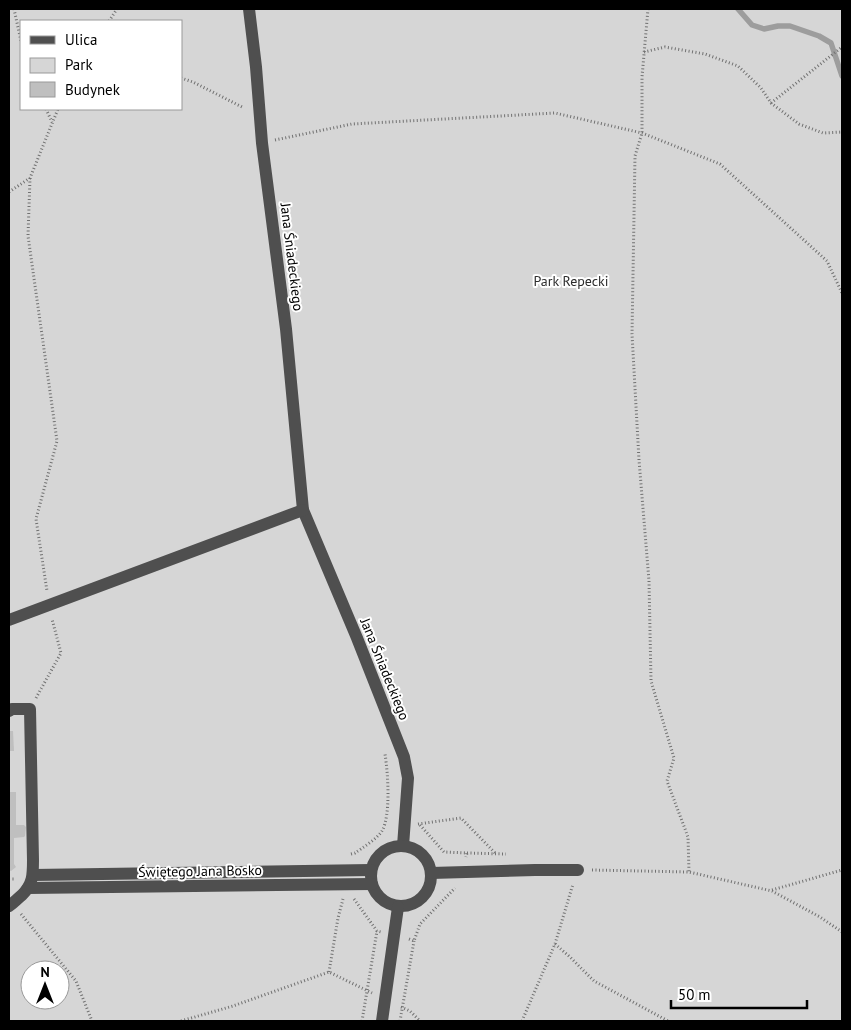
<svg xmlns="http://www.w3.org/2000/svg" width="851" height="1030" viewBox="0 0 851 1030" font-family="'PT Sans',sans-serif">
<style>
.green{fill:#d6d6d6;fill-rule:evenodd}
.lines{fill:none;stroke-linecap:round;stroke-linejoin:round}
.stream{stroke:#9d9d9d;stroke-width:5.5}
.building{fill:#bfbfbf}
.path{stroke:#717171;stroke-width:3;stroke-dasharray:1 2.5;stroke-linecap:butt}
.minor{stroke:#4f4f4f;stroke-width:12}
.labels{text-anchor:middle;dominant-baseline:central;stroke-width:4;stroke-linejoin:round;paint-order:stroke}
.street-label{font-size:14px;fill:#000;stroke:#fff}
.park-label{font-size:14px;fill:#2d2d2d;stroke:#fff}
</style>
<rect width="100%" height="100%" fill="#fff"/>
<!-- green -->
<path class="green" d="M9,9H842V1021H9ZM21,21H181V109H21ZM30,970H60V1000H30Z"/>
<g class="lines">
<!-- stream -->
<path class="stream" d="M738,9L752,25L764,29L778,26H790L819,36L831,43L842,76"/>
</g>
<!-- building -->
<g class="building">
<path d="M9,731H13L14,751H9Z"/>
<path d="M9,792H16V825H24L26,827L25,836L24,837L14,838V864L16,867L11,871L9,870Z"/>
</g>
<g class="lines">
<!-- path -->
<g class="path">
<path d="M14,9L21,41"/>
<path d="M648,9L642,77V133L635,156L632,334L639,460L649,581L651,681L674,758L667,781L688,837L689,872"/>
<path d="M109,21L117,9"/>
<path d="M644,52L665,47L705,54L738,66L761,88L771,103L799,124L823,133L842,132"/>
<path d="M181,78L193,82L244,108"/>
<path d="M771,103L842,47"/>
<path d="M46,109L52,122"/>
<path d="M275,140L352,124L555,113L642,133L720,164L827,261L842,293"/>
<path d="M30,178L28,236L57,441L36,519L47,591"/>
<path d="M9,192L30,178L58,109"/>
<path d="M36,698L61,653L52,619"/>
<path d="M418,824L461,818L496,854"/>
<path d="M420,825L444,852L467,853L466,857"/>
<path d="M467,853L506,854"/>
<path d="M351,854L355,853C362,848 377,839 382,831C391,815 388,773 385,754"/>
<path d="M592,870L689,872L772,891L820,917L842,932"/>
<path d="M9,879H16"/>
<path d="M772,890L842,870"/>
<path d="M354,899L377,931L381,932"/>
<path d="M21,914L76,981L92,1021"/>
<path d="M409,939L414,941L420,924L455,888"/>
<path d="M555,944L570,957L594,981L668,1021"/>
<path d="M329,972L338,918L343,899"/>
<path d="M401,1007L410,1011L420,1021"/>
<path d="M181,1021L233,1006L329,972L372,993"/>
<path d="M362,1021L377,931"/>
<path d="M400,1021L414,941"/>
<path d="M522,1021L555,944L573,884"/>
</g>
<!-- minor -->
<g class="minor">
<path d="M249,9L256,67L262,143L286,329L303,510L357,638L404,757L408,778L403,846"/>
<path d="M9,620L303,510"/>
<path d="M9,711L12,709H30L33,860C33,875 33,884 22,895C17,899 14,903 9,906"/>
<circle cx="401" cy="876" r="30"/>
<path d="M431,873L535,870H578"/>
<path d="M33,875L371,870"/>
<path d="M28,888L372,884"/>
<path d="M382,1021L398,907"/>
</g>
</g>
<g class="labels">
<!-- street labels -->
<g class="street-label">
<text transform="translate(292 257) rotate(83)">Jana Śniadeckiego</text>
<text transform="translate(385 669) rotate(68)">Jana Śniadeckiego</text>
<text transform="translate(200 871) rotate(-1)">Świętego Jana Bosko</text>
</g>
<!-- park labels -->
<g class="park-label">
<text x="571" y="281">Park Repecki</text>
</g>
</g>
<!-- border -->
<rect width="851" height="1030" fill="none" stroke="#000000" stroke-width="20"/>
<!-- legend -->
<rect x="20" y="20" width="162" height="90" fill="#ffffff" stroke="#999999"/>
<rect x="30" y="36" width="25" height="8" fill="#4f4f4f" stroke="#999999"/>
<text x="65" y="45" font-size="15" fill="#000000">Ulica</text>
<rect x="30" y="58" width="25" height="15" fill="#d6d6d6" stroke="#999999"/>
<text x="65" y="70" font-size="15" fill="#000000">Park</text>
<rect x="30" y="82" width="25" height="15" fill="#bfbfbf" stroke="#999999"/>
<text x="65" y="95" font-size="15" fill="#000000">Budynek</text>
<!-- north arrow -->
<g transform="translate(45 985)"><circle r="24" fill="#ffffff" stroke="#999999"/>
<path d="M0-4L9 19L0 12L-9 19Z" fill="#000000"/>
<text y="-8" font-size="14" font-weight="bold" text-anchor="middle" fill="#000000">N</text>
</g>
<!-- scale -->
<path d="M671 1000v8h136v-8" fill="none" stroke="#000000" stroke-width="2.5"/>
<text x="678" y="1000" font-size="15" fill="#000000" stroke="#ffffff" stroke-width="4" paint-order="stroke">50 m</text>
</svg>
